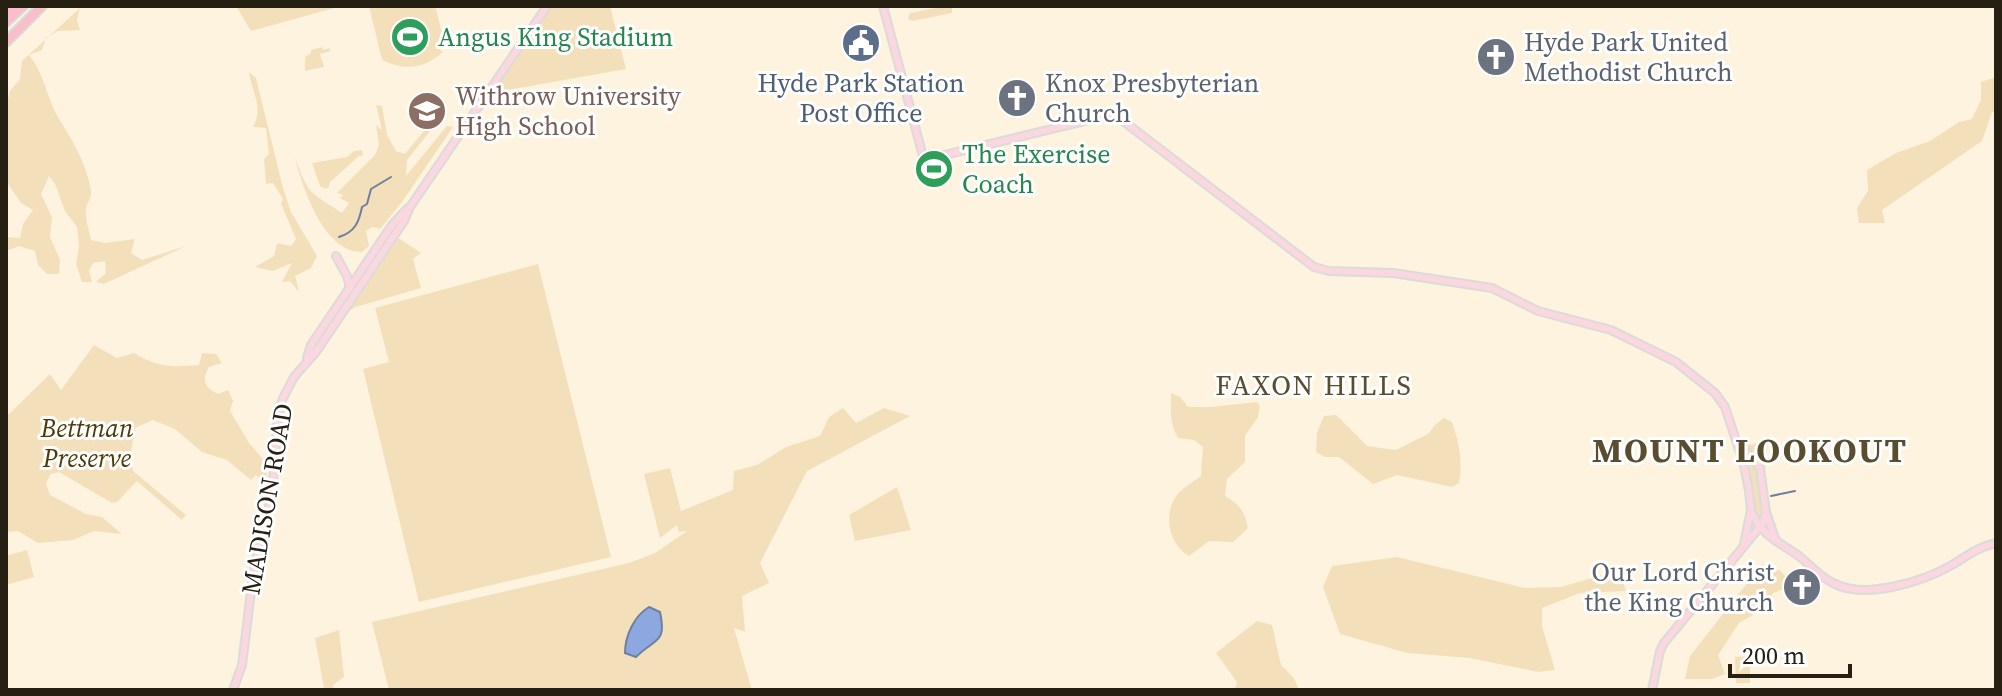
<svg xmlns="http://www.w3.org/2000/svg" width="2002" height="696" viewBox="0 0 2002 696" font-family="'Source Serif 4',serif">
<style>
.green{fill:#f3e0bb}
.water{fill:#8da8e0;stroke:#6e7fa2;stroke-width:2}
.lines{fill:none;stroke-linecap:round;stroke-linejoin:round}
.stream{stroke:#6e7fa2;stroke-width:2}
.major-casing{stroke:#dcdbd9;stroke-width:10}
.highway-casing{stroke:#dcdbd9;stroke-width:12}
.major{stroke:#fbd7e0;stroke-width:6}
.highway{stroke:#f9bdcb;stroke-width:8}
.labels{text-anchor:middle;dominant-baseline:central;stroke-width:6;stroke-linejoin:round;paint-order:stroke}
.leisure-label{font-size:26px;fill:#27864d;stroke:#fff;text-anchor:start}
.worship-label{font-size:26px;fill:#5b616d;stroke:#fff;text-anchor:start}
.service-label{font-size:26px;fill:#4e5e75;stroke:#fff}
.education-label{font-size:26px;fill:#785e54;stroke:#fff;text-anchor:start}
.park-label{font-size:26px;font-style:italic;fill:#4e3904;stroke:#fff}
.street-label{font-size:26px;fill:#262013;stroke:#fff}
.neighbourhood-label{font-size:28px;letter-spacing:2px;fill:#5a4c2f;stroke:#fff}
.district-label{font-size:34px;font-weight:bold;letter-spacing:2px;fill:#5a4c2f;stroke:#fff}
</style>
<rect width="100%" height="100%" fill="#fdf3df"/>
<!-- green -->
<g class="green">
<path d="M236,6H338V7L251,31Z"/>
<path d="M369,6H435L443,36L439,49L443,52C424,69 405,71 382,60Z"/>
<path d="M547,6H610L626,69L502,91L491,89Z"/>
<path d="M946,6L952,7V13L912,21L908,19L910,13Z"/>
<path d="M80,8L77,20L80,30L58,31L46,38L42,50L29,55C45,75 46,96 58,117C72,140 87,164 91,191C92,198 87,202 86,209C85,218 89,231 91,240L105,243L135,239L131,253L142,260L186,246L104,284L96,282L106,273L105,261L93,263L89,271L92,282H82L76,264L79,246L77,227L65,211L55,184L49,176L41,194L52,217L50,237L60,260L59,274H47L38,265L35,251L19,246L6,251V237L20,238L23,224L33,210L21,203L6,181V107L10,91L20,79L22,61Z"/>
<path d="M322,47L323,50L329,48L331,51L320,54L324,67L305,71V57L311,53V50Z"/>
<path d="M249,72L256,78L283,188L291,212L317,256L311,268L295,276L299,292L290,281L282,282L292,263L273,271L255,267L274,256L277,243L291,246L296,239L281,204L283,199L273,183L266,184L264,159L269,154L266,128L253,127C264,106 252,94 249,72Z"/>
<path d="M1996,77V112H1992L1982,141L1882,210L1885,223H1859L1857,208L1868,191L1867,170L1896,153L1930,141L1959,122L1972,119L1981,100V82Z"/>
<path d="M376,105L382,106L387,135L396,151L405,154L433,120L438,121L407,160L406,176L447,126L453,127L402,202L380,229L373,227L366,231L369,246L362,252C324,253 302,187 295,157C308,195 310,192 342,213L349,203L340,198L343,195L337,193L375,155L379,145L376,125L382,130Z"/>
<path d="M362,150L363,156H359L330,182L329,187L326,189L320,186L312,163L347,157L354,151Z"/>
<path d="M394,235L421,253L413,259L421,288L356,307L342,314Z"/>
<path d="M538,264L611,557L419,602L363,369L389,362L375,308Z"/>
<path d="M94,345L117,358L134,353C159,368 171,367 199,365L202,353L216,354L222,363L209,367C201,380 205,388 218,394L228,390L233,401L230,411L249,443L262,458L268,456L266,484L256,475L251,480L227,460L202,452L175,429L153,420L135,428L131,452L128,453L133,471L186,515L182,520L137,481L117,502L112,503L59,472L51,474L46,483L50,495L86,514L102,517L122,534L94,531L73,540L38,543L18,531L8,532L6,538V410L9,414L50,374L61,390Z"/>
<path d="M1171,393L1180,397L1188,407H1211L1257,402L1260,406L1258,417L1245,436V462L1227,479L1225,496C1239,504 1245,512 1248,528L1233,542L1209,541L1189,556C1170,545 1163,518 1175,498C1181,488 1192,483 1201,476L1203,447L1194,440L1178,438C1169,422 1171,411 1171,393Z"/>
<path d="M843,408L856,423L884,408L910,416L807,471L760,563L769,583L742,596L745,632L734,628L752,690H389L372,622L629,563L655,553L687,531L679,532L677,525L660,538L644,474L670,468L681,511L733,490L734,471L757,465L786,447L820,436L829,417Z"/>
<path d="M1336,415L1367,446L1396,450L1428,434L1435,425L1444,418L1452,422C1459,443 1463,461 1459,483L1452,487L1397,475L1373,484L1339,457H1325L1316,452L1317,433L1324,416Z"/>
<path d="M1742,439L1752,445L1762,440L1768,443C1762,482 1764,505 1776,541L1759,528L1744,544L1751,510Z"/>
<path d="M897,487L911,530L855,541L849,515Z"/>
<path d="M27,550L34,577L6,585V556Z"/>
<path d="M1397,557L1525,588L1561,587L1619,570L1626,591L1580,593L1542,608V626L1555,670L1538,672L1470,658L1407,653L1340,634L1323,587L1332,566Z"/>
<path d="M1762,564L1781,571L1789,581L1784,589L1773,593L1763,609L1739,623L1718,655L1725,674L1712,679H1685L1690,656Z"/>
<path d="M1257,621L1272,625L1281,665L1294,678L1299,690H1235L1237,682L1216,653Z"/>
<path d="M339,630L344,677L333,685V690H320L324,688L315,638Z"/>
<path d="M1750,656V683H1736L1735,657Z"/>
</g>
<!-- water -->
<path class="water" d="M649,607L660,612C667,644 655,638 636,657L625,653C625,636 634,616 649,607Z"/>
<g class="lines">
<!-- stream -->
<g class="stream">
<path d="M339,237C355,232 359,222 362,207L367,204L371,189L391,177"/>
<path d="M1771,496L1795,491"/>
</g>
<defs>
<g id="major">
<path d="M883,6L924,160L1114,114L1314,267L1329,271L1393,273L1492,288L1538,311L1611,330L1676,362L1715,393L1725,407L1744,465L1749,491L1751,510L1744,544"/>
<path d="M336,256L347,276L350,288"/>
<path d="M307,358L311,345L392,225L407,209"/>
<path d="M1739,443L1760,468L1766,512L1776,541"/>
<path d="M1751,510C1760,535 1779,542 1799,556C1810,565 1820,577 1833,583C1864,600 1922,582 1952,565C1967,556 1978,547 1996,543"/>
<path d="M233,690L242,665L254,567L272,494L278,416L283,398L294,377L316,352L404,221L410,207L547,6"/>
<path d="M1652,690L1660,651L1664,643L1763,523L1766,512"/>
</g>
<g id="highway">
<path d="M6,13L13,6"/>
<path d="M6,22L23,6"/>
<path d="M6,42L42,6"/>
</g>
</defs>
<!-- major casing -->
<use href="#major" class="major-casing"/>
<!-- highway casing -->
<use href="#highway" class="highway-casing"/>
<!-- major -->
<use href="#major" class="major"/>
<!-- highway -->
<use href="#highway" class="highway"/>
</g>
<!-- icons -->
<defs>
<symbol id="stadium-disc" viewBox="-11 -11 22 22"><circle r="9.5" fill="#2e9e5b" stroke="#fff"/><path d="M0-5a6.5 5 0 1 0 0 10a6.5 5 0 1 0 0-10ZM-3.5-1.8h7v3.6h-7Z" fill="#fff"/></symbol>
<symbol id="civic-disc" viewBox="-11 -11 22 22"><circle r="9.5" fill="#5c6f8a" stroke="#fff"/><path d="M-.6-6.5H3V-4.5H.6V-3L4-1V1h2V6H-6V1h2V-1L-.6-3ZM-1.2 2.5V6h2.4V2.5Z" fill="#fff"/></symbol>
<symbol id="church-disc" viewBox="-11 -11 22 22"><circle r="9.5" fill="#6b7280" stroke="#fff"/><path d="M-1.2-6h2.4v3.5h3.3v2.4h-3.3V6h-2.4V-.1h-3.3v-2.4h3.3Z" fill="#fff"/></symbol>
<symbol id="school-disc" viewBox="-11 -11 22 22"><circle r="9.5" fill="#8d6e63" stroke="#fff"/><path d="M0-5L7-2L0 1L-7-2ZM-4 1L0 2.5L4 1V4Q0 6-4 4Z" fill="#fff"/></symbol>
</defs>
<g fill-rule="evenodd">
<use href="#stadium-disc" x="388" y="15" width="44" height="44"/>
<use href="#civic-disc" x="839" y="21" width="44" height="44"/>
<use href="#church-disc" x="1474" y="35" width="44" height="44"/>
<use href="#church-disc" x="995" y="76" width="44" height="44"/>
<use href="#school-disc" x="405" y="89" width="44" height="44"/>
<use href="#stadium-disc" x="912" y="147" width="44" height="44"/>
<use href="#church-disc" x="1780" y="565" width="44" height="44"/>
</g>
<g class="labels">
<!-- leisure labels -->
<g class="leisure-label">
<text x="438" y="37">Angus King Stadium</text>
<text x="962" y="154">The Exercise<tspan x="962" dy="30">Coach</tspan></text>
</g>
<!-- worship labels -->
<g class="worship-label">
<text x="1524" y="42">Hyde Park United<tspan x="1524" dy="30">Methodist Church</tspan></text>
<text x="1045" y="83">Knox Presbyterian<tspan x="1045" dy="30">Church</tspan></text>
<text x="1774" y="572" text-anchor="end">Our Lord Christ<tspan x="1774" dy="30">the King Church</tspan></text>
</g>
<!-- service labels -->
<g class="service-label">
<text x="861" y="83">Hyde Park Station<tspan x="861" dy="30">Post Office</tspan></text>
</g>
<!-- education labels -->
<g class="education-label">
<text x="455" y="96">Withrow University<tspan x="455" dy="30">High School</tspan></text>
</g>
<!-- park labels -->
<g class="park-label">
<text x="87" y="428">Bettman<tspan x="87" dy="30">Preserve</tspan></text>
</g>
<!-- street labels -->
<g class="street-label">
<text transform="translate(267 499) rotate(-80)">MADISON ROAD</text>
</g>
<!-- neighbourhood labels -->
<g class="neighbourhood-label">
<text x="1314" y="385">FAXON HILLS</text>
</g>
<!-- district labels -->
<g class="district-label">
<text x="1750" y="450">MOUNT LOOKOUT</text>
</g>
</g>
<!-- border -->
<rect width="2002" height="696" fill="none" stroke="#262013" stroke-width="16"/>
<!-- scale -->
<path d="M1730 664v12h120v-12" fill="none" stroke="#262013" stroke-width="4"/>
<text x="1742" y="664" font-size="24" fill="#262013" stroke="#ffffff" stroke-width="6" paint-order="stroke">200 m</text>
</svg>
